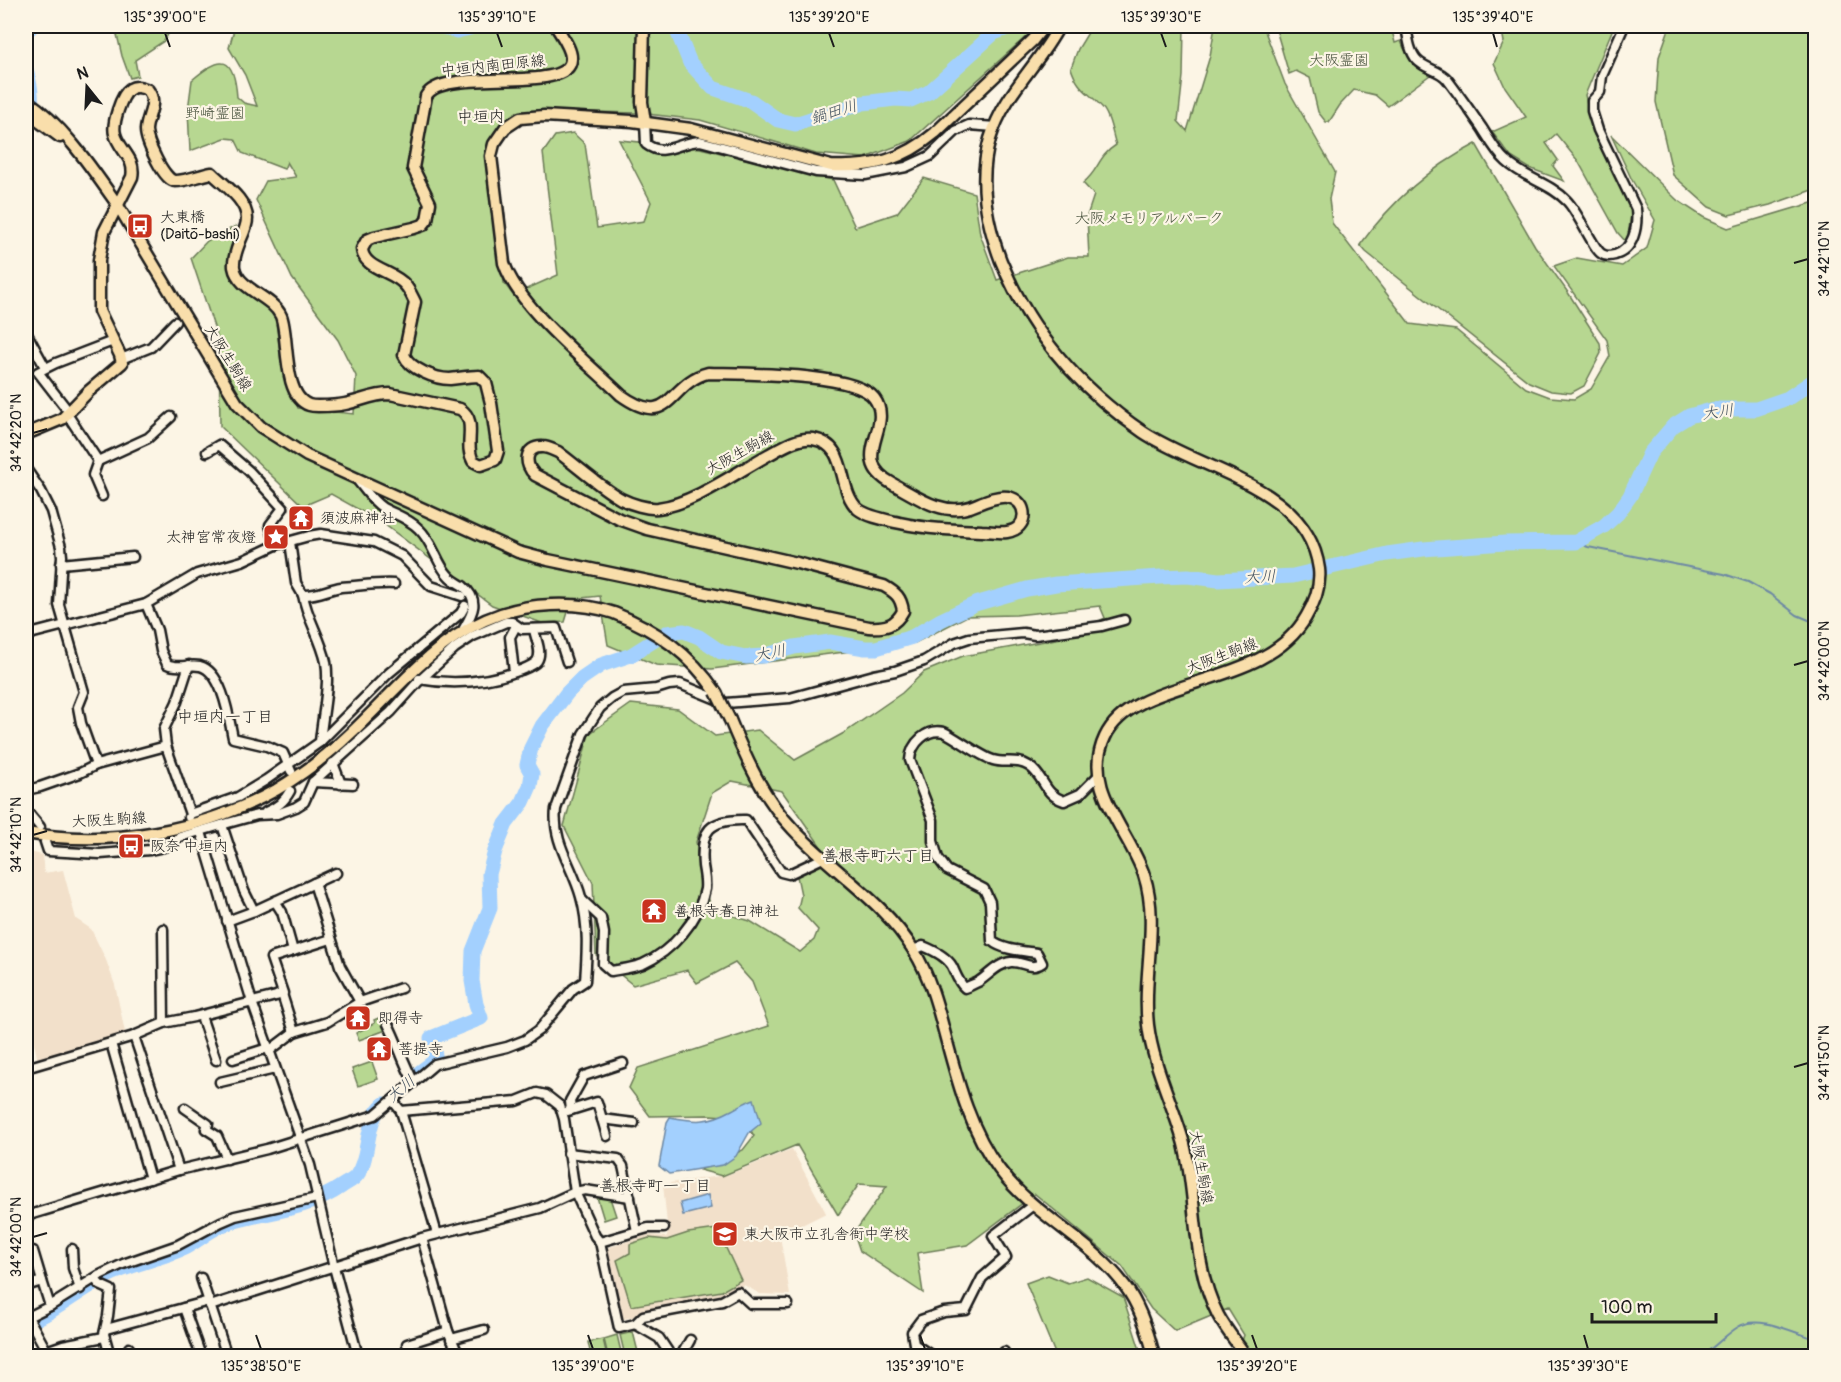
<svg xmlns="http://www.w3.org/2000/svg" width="1841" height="1382" viewBox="0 0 1841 1382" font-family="Pangolin,'Klee One',sans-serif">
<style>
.built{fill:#f2e0ca}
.green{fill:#b7d791;stroke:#6a7a56;stroke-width:1.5;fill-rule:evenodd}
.water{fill:#a3d0fe;stroke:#6d88a4;stroke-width:1.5}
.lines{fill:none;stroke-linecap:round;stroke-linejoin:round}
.stream{stroke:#6d88a4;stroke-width:2}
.river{stroke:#a3d0fe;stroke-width:15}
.minor-casing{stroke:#1c1c1c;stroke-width:13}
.major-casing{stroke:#1c1c1c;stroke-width:15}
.minor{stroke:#fcf5e5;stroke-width:8}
.major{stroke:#f9deab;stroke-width:10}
.major-bridge-casing{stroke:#1c1c1c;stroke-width:15;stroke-linecap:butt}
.major-bridge{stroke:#f9deab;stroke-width:10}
.ticks{fill:none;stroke:#1c1c1c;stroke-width:2}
.labels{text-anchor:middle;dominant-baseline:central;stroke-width:4.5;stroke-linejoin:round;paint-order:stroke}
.park-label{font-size:15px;fill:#4a543f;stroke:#fcf5e5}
.street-label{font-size:15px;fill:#1c1c1c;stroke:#fcf5e5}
.poi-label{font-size:15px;fill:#1c1c1c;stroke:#fcf5e5;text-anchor:start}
.water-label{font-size:16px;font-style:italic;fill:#445260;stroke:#fcf5e5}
.neighbourhood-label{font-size:16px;fill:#1c1c1c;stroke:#fcf5e5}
.neatline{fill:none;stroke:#1c1c1c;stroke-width:2}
.ticks-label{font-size:15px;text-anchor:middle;fill:#1c1c1c}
</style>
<rect width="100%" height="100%" fill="#fcf5e5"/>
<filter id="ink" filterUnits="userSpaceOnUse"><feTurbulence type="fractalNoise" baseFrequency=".0167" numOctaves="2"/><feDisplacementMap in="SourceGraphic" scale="12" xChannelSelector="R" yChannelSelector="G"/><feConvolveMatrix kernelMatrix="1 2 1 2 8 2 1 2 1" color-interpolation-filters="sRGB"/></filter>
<g filter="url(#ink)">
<!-- built -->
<g class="built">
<path d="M26,851L42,855L44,873L63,870L76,919L91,929L106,960L115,985L126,1037L38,1061L26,1008Z"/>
<path d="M792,1149L826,1213L780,1236L790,1295L760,1294L744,1285L724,1297L658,1306L639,1316L622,1319L607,1248L648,1235L666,1237L668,1234L663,1184L727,1175Z"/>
</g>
<!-- green -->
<g class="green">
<path d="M115,26H173L164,41L135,60L138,76L130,78L122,56Z"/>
<path d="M235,26H1003L1029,34L910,141L865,158L816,154L700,120L638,113L544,111L520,114L489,148L486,168L504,283L513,295L558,275L543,153L555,136L573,133L585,144L597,228L644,221L651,202L619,140L700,148L833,180L855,227L897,213L924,178L974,193L980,234L997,280L1068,257H1089L1087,216L1094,195L1083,183C1099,171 1097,157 1116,145C1112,133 1110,114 1100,105C1086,90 1078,89 1071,68L1078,49L1092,26H1184L1183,76L1178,121L1187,131L1210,56L1215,26H1263L1285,84L1335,172L1329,199L1332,223L1410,324L1456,330L1526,388L1550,397L1574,399L1591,389L1610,356L1607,340L1554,266L1577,258L1622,266L1647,248L1655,220L1632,180L1611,135L1677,200L1703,217L1728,228L1815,202V1356H1237L1244,1335L1228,1309L1175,1331L1151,1309L1122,1266L1035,1194L967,1245L917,1253L923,1293L860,1251L854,1233L887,1186L859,1184L838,1215L797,1145L722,1176L700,1170L743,1150L754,1136L743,1117L709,1115L650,1116L629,1088L638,1068L769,1026L752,982L735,963L697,983L687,970L633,985L596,955L593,883L564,826L589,734L631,704L678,709L715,736L758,730L795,760L844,733L902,693L924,672L963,656L1067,637L1105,618L1100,606L1016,615L967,616L915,643L712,669L656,665L608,645L600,596L572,599L565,622L542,623L492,605L381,522L331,494L303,506L220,426L219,342L191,258L207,241L236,226L228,261L235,279L275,315L281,361L298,408L354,414L356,376L338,340L292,278L256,200L266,181L296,177L287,162L284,169L242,153L235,139L225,138L190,151L188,110L192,80C222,54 234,56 237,97L244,103L257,106L245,75L229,48ZM732,781L782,791L829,858L797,876L801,895L798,908L818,930L814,940L800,952L750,921L711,909L696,842L712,793Z"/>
<path d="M1275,26H1391L1395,43L1401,41C1407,57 1414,68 1430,75L1388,106L1375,95L1354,90L1340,105L1329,122H1326L1318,112L1310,78L1296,71L1289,74Z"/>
<path d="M1501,26H1614L1585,95L1594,135L1609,156L1632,207L1627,243L1618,233L1578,161L1556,134L1546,143L1558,160L1553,166L1564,181L1529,168L1511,157L1492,132L1526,117L1505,87L1494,63L1504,42Z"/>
<path d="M1670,26H1815V189L1770,205L1729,215L1709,207L1673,175L1656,102L1659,57Z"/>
<path d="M1476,144L1535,246L1569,294L1600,343L1601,353L1584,386L1571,393L1551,391L1529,382L1366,252L1360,245C1391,202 1427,169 1476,144Z"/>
<path d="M381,1017L386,1030L359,1040L356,1033L375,1023L374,1020Z"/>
<path d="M372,1062L378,1079L358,1086L352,1069Z"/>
<path d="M597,1197L610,1198L616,1216L604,1220Z"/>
<path d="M717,1229L741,1280L722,1291L631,1306L617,1260L630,1253V1244L649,1238L667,1240L688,1233Z"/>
<path d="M1048,1275L1068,1283L1087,1277L1123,1297L1142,1356H1056L1026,1283Z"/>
<path d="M633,1332L639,1356H625L620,1335Z"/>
<path d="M617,1335L622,1356H608L604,1339Z"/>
<path d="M603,1339L607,1356H591L588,1342Z"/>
</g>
<!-- water -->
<g class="water">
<path d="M754,1099L761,1123L749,1133L736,1156L723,1165L669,1174L659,1166L667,1122L670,1117C696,1122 708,1123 732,1110C740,1106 745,1102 754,1099Z"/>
<path d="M708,1195L711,1208L683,1215L680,1203Z"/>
</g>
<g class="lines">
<!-- stream -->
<g class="stream">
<path d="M1576,542L1588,547L1724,574L1748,582L1770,594L1797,615L1816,623"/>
<path d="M1701,1356C1714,1348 1725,1335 1738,1327C1760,1314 1793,1333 1816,1339"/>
</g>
<!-- river -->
<g class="river">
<path d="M440,26L457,31L470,28L471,26"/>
<path d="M675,26L690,63L713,88L751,101L778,120L795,124L863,103L895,99L911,100L929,92L994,33L1013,26"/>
<path d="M26,32L32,26"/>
<path d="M26,70C32,89 35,109 26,128"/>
<path d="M420,1072L436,1060L431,1038L481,1018L476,1004L472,981L473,951L490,908L489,874L495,851L506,824L523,802L530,786L532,774L527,765L531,748L542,726L567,693L582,678L601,665L631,655L666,633L684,631L699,637L721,652L746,657L763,656L794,647L830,642L865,648H876L912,637L941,620L975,604L1027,589L1056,584L1160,577L1188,576L1218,580L1293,576L1387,554L1423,549L1505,543L1576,542L1604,526L1618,513L1630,496L1650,453L1673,426L1689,416L1715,409H1756L1788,398L1816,379"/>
<path d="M26,1323C55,1312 77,1292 105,1277C129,1264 157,1260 182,1249C197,1242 210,1229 225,1224C265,1211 306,1211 342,1186C346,1183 354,1180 357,1175C371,1156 364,1120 384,1104"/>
</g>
<defs>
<g id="minor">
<path d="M1406,26C1408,37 1409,51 1417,60C1425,69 1440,70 1447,79C1459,95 1471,112 1482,128C1489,139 1496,152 1506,161C1524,178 1550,183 1567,201C1578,212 1594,250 1602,254C1606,257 1611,256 1615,255C1634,249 1638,227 1636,209L1598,130L1592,111V101L1600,92L1602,76L1624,26"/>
<path d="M645,122L646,144C664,158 678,142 700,141L816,172L865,175L906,167L930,156L956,131L969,125L995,127"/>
<path d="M26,336H28L45,367"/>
<path d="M121,359L151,347L175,322"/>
<path d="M69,412L38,372L56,363L113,341"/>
<path d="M67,414L98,461L148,438L171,417"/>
<path d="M207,452L219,445L249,471L283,508L270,525L276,545"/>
<path d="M98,461L93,475L102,496"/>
<path d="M26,469L41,491L51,511L61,547L62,556L59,605L84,692L78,707L81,723L96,765"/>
<path d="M358,481C366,491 372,501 383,508C396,515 408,518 419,529C433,542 437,564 448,575C452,580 458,583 463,586C481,601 472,614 463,630"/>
<path d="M290,542L296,583L303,595C317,596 328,589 341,587C357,586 379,583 394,584"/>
<path d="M61,564L133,557"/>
<path d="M146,604L157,630L161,651L167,664C177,669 189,664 200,666C223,672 229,719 233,738L267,746L283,753L291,771"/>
<path d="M26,635L146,604L197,574L242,561L276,545L309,536L321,534L374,542L402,556L431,586L462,596"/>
<path d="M514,672L510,637L516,626"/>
<path d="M419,679C453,685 489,682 521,670C526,668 534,665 537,661C543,652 535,638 534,629"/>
<path d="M320,742L389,673L461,613L465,606"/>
<path d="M333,763L341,784"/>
<path d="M313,782L353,784"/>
<path d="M26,790L40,787L80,773L96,765L166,746"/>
<path d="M266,812C277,807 284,802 290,791"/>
<path d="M26,814L30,815L40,827"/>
<path d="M190,814L238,797L266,780L320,742C322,718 330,684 326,662C321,638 307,619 303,595"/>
<path d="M189,817L190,814L166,746L164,729L177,702L189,665"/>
<path d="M222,825L244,891L254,911L336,873"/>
<path d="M201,832L252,1002L310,1165L334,1267L358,1356"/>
<path d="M45,842L48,851L100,854L150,850L164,847L180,837L228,823L257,815L277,814L296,807L304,802L313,782L391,712L418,682L455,648L473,636L506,622H512L522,629L556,628L567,662"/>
<path d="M314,883L340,966L360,1002"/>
<path d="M275,901L282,912L293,951"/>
<path d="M583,901L601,918L604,933L603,964L611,971C622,969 633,968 643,964C672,951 699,921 705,889C706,881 704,873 703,866C700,830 709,819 746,820L781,872L789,874L823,858"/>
<path d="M227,921L254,911"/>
<path d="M163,929L164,1023"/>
<path d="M914,950L923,946C933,950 946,956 952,966C956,974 958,982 965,988C969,986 974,984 978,982C988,976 998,963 1011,962C1023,961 1030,971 1042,963L1037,953C1024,951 1002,950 992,941L990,902L984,889L947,870L938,858L933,841V820L910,760C911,743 927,728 944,732C958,739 980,756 993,760C1005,764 1017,758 1029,766C1045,777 1043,794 1064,801L1080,794L1098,776"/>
<path d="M282,994L294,1032"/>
<path d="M201,1016L216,1060"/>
<path d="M388,1024C398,1043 403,1063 414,1082"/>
<path d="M134,1036L179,1170"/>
<path d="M111,1043L150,1179"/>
<path d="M269,1051L294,1032L327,1022L360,1002L401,988"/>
<path d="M233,1059L268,1048"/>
<path d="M26,1068L134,1036L164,1023L194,1017L276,996L283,993L271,958L331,939"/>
<path d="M220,1082L275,1069"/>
<path d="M393,1101L401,1111L517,1101L537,1093L546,1095L560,1106L564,1119L575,1192L585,1190L630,1197"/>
<path d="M185,1108L208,1124L206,1129L217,1136L227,1159"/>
<path d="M571,1110L570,1101L584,1076L623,1063"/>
<path d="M401,1111L437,1234"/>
<path d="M568,1111L597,1102L607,1136"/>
<path d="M602,1119L634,1123"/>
<path d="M568,1153L618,1159L623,1166L637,1231"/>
<path d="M26,1216L179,1170L267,1149L375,1115L435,1064L507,1047L525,1040L539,1030L573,989L585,981C587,953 589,925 581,897C573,867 552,842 556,809L583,734L600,708L612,698L623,692L656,689L669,685L680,684L726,703L790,698L874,675L895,671L924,661L954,643L969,638L1023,633L1035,635L1102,626L1124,620"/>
<path d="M664,1228H648L600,1242L619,1328L635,1324L643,1316L722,1301L738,1292L751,1304H788"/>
<path d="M422,1238L448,1331L459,1356"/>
<path d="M72,1249L73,1268L80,1289"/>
<path d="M33,1251L42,1281"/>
<path d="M201,1278L227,1356"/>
<path d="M95,1279L100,1285L111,1290L108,1316L104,1334L110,1356"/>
<path d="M26,1286L42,1281L50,1306"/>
<path d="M210,1306L422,1238L540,1208L575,1192L595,1236L600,1242"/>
<path d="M184,1308L201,1356"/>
<path d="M28,1317L46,1350"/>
<path d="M26,1318L50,1306L100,1275L123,1264L178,1245L221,1222L235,1216L317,1198"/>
<path d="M635,1324L659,1338L671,1356"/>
<path d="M106,1329L209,1301"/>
<path d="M451,1339L484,1330"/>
<path d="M129,1348L131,1356"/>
<path d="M1004,1352L1006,1356"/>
<path d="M32,1356L63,1345L104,1337"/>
<path d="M411,1356L407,1344L448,1331"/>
<path d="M681,1356L690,1340"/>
<path d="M932,1356L914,1344L912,1332L921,1320L944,1312L966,1310L982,1278L1006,1257L993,1236L1033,1205"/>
</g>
<g id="major">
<path d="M644,26L642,102L645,122"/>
<path d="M1059,26C1038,66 1004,93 990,139C978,180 986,222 1001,261C1030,332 1080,389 1143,432C1201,471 1308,486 1319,569C1321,586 1315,602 1306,617C1264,691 1134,674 1105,737C1081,787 1129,830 1144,875C1160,923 1142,976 1148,1025C1153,1066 1173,1104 1184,1144C1198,1201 1191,1262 1218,1315C1226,1330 1237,1343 1246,1356"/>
<path d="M26,100C63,125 91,167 117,204L237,403L261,427L307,456L518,552L548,560L869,627C885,628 895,626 903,611C901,597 896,593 884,586L797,563L647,529L619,519L535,475C524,465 524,446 543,447C548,447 553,450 558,452C577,466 601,488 621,499C631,504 647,509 658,508C693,504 737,472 768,455C781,448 797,437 813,439C850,445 836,489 858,509C868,517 887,520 900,523C927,529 954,530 982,531C990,531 999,533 1007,532C1029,529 1029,501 1008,497C996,495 981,503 970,507C942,516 917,497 893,484C846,459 896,427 874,398C855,372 741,374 708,373C668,383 671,431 621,395C587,362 518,307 504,263L491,156L494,144L505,128L520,118L544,116L632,121L691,129L831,166C872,168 903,160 935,133L1033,40L1044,26"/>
<path d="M26,112L60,137"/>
<path d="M26,434L62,419L89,391L122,363L120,355L99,311V260L104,232L132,177C136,158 119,150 115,134C112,124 121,95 130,89C136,85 142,87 148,90C158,103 147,115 146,130C146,141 164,181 175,181C187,181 200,175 212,173C224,185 247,200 247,219C247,226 243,234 240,241C237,249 233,258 234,267C238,290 272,296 281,316C289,335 282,396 309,405C312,406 315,406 318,406C327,406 336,406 345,404C360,401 374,394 390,394L460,409C479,421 463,444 473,461L481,465L495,460L498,451L491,403L486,383L479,376C469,376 460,378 450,379C435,379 410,369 404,355L415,302C412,296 409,289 405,285C394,271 363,269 362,249L367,240L374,237L414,228L423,225L427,220L430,203L413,168L426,96C443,65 570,96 571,59C572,49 561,35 556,26"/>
<path d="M730,720C746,759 764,799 793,829C832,871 884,901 914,951C929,975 937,1004 944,1031C957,1079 969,1129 999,1169C1034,1216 1092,1241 1125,1286C1140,1306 1148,1331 1154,1356"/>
<path d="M26,833C110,847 201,832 276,790C303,774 328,755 351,733C412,675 459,608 551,605C573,604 593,606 614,613C657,630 690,654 716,692"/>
</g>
</defs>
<!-- minor casing -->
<use href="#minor" class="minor-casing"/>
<!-- major casing -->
<use href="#major" class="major-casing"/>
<!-- minor -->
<use href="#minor" class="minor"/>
<!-- major -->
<use href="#major" class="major"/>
<defs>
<path id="major-bridge" d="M716,692L730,720"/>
</defs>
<!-- major-bridge casing -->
<use href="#major-bridge" class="major-bridge-casing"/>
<!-- major-bridge -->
<use href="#major-bridge" class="major-bridge"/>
</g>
</g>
<!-- ticks -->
<path class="ticks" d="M165,33L170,47M497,33L502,47M829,33L834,47M1161,33L1166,47M1493,33L1497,47M1794,263L1808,259M33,433L47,429M1794,665L1808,661M33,835L47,831M1794,1067L1808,1063M33,1237L47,1233M256,1335L261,1349M588,1335L593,1349M920,1335L925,1349M1252,1335L1257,1349M1584,1335L1588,1349"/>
<!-- icons -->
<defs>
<symbol id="bus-square" viewBox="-11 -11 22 22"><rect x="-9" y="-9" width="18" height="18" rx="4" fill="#c8321e" stroke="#fcf5e5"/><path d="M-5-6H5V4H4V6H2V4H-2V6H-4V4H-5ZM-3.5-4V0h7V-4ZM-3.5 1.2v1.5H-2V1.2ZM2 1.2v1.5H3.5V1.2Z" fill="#fff"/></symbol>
<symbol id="temple-square" viewBox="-11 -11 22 22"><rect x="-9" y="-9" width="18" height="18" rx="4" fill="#c8321e" stroke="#fcf5e5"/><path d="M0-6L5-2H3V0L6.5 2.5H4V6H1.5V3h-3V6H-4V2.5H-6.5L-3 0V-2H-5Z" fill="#fff"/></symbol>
<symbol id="sight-square" viewBox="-11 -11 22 22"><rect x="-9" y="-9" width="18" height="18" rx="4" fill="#c8321e" stroke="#fcf5e5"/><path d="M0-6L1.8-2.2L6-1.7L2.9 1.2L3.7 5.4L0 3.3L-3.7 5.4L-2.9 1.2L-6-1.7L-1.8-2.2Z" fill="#fff"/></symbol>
<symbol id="school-square" viewBox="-11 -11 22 22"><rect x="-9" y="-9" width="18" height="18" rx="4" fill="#c8321e" stroke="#fcf5e5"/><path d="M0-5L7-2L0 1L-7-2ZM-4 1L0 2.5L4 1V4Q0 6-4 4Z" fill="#fff"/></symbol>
</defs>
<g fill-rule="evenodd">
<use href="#bus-square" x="125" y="211" width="30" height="30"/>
<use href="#temple-square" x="286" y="503" width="30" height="30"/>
<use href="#sight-square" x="261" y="522" width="30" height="30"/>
<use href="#bus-square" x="116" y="831" width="30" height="30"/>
<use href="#temple-square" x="639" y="896" width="30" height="30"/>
<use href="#temple-square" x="343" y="1003" width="30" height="30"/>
<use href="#temple-square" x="364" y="1034" width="30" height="30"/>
<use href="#school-square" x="710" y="1219" width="30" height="30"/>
</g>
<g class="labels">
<!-- park labels -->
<g class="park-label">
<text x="1339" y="60">大阪霊園</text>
<text x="215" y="113">野崎霊園</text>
<text x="1149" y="218">大阪メモリアルパーク</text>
</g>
<!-- street labels -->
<g class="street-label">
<text transform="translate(493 66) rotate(-6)">中垣内南田原線</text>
<text transform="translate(228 358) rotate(58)">大阪生駒線</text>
<text transform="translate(740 453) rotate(-29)">大阪生駒線</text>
<text transform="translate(1222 656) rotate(-21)">大阪生駒線</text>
<text transform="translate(109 820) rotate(-3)">大阪生駒線</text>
<text transform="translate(1201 1167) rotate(80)">大阪生駒線</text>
</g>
<!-- poi labels -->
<g class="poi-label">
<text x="160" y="217">大東橋<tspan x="160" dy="17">(Daitō-bashi)</tspan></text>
<text x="320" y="518">須波麻神社</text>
<text x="256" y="537" text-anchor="end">太神宮常夜燈</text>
<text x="150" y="846">阪奈 中垣内</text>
<text x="674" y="911">善根寺春日神社</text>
<text x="378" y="1018">即得寺</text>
<text x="398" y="1049">菩提寺</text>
<text x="744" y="1234">東大阪市立孔舎衙中学校</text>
</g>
<!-- water labels -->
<g class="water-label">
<text transform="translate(834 112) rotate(-17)">鍋田川</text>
<text transform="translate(1718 412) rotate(-7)">大川</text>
<text transform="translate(1260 577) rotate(-3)">大川</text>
<text transform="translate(770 653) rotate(-11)">大川</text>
<text transform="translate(401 1089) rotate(-40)">大川</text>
</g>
<!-- neighbourhood labels -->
<g class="neighbourhood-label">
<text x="481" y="117">中垣内</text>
<text x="225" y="717">中垣内一丁目</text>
<text x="878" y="856">善根寺町六丁目</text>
<text x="655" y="1186">善根寺町一丁目</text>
</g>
</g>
<!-- margin -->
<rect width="1841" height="1382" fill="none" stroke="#fcf5e5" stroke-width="66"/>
<!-- north arrow -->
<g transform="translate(87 87) rotate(342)" stroke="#fcf5e5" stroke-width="4.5" paint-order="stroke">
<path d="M0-4.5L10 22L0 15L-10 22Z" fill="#1c1c1c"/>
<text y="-9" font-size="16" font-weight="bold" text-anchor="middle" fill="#1c1c1c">N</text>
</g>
<!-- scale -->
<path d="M1592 1313v9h124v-9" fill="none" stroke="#1c1c1c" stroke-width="3"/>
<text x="1601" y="1313" font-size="18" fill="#1c1c1c" stroke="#fcf5e5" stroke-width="4.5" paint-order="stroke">100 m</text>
<rect x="33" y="33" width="1775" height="1316" class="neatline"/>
<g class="ticks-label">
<text x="165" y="22">135°39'00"E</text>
<text x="497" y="22">135°39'10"E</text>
<text x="829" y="22">135°39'20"E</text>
<text x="1161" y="22">135°39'30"E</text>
<text x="1493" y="22">135°39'40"E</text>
<text transform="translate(1824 259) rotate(-90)" y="5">34°42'10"N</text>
<text transform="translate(16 433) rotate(-90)" y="5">34°42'20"N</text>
<text transform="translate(1824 661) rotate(-90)" y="5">34°42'00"N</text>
<text transform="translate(16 835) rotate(-90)" y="5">34°42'10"N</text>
<text transform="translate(1824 1063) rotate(-90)" y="5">34°41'50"N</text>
<text transform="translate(16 1237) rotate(-90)" y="5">34°42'00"N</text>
<text x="261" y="1371">135°38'50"E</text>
<text x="593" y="1371">135°39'00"E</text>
<text x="925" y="1371">135°39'10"E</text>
<text x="1257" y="1371">135°39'20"E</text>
<text x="1588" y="1371">135°39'30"E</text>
</g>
</svg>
